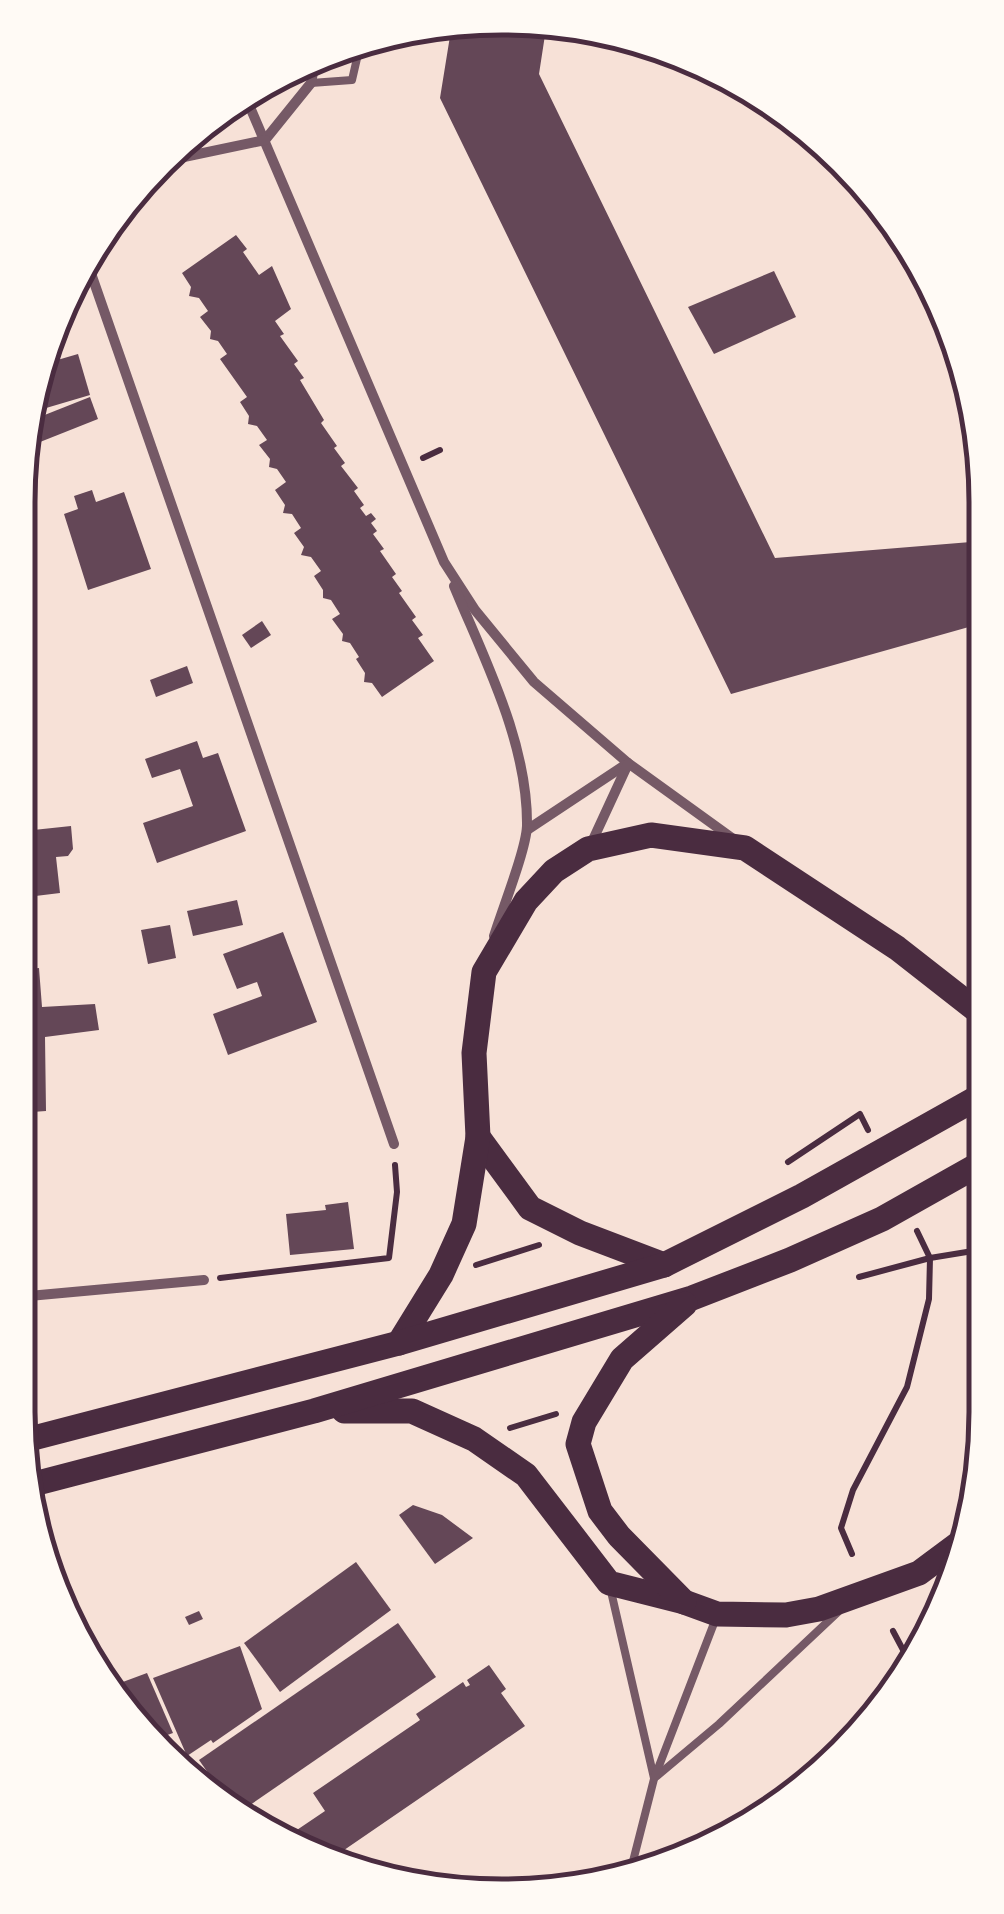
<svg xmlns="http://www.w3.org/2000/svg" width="1004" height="1914" viewBox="0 0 1004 1914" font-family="'Work Sans',sans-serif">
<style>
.building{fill:#644757}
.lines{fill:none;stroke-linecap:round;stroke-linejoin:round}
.path{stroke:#4a2c40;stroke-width:6}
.service{stroke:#755966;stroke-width:8}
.minor{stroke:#755966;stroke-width:10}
.primary{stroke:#4a2c40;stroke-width:25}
.rim{fill:none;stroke:#4a2c40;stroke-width:5}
</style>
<rect width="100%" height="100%" fill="#f7e1d7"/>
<!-- building -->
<g class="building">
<path d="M534,19L547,22L539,74L775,558L983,541V623L731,694L440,98L451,30Z"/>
<path d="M236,235L247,249L243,252L259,275L272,266L291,309L275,321L284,334L280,336L298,361L294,364L304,378L300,380L324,420L321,423L337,446L334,448L345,463L341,466L358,488L354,491L364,505L360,508L366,516L371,513L376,519L371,523L377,531L373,534L384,549L380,551L396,574L392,577L402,591L399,593L416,617L412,620L423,635L418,638L434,661L382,697L372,683L364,682L365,673L356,659L359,657L350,643L342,641L343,634L332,619L340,614L331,600L323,598V590L314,576L321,571L311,557L301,555L304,547L294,533L301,528L292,514L283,513L285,505L275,490L286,482L277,469L269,467L270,459L259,445L267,440L257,426L248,424L249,416L240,402L247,397L220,359L227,354L218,341L210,339L211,331L200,317L208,311L199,298L189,296L191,287L182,273Z"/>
<path d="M774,271L796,317L714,354L688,307Z"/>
<path d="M60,315L68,337L53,342L56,331Z"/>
<path d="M78,354L90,395L36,411L47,363Z"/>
<path d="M90,397L98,419L35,444L30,430L32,420Z"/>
<path d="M92,490L96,502L124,492L151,569L88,590L64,514L78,509L74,496Z"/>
<path d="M262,621L271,635L251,648L242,635Z"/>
<path d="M187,666L193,683L156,697L150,680Z"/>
<path d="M18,669H23L26,687L18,689Z"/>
<path d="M197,741L203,758L218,753L246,831L157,863L143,823L193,806L180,769L152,778L145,759Z"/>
<path d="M18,797H21L24,831L71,826L73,849L68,856L56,857L60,893L19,898Z"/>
<path d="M237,900L243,925L193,936L187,911Z"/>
<path d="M18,912H22L25,946L18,947Z"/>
<path d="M170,925L176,958L148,964L141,930Z"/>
<path d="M283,932L317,1022L228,1055L213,1014L262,996L257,982L237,989L223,954Z"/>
<path d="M39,968L42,1007L95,1004L99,1030L45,1037L46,1111L18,1113V970Z"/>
<path d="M348,1202L354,1249L290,1255L286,1214L326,1210L325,1205Z"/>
<path d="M413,1505L442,1515L473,1538L435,1564L399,1515Z"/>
<path d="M356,1562L391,1610L280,1692L244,1643Z"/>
<path d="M199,1611L203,1619L189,1625L185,1617Z"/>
<path d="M398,1623L436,1677L237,1814L199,1760Z"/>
<path d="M240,1646L262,1709L213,1743L211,1740L187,1756L153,1678Z"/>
<path d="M489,1665L506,1689L501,1693L525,1726L331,1859L291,1841L288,1836L325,1811L313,1793L420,1720L416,1714L463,1682L466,1687L470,1685L467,1680Z"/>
<path d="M147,1673L173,1733L153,1740L121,1711L112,1686Z"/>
</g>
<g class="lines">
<!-- path -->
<g class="path">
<path d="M423,458L440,450"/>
<path d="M788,1162L860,1114L868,1130"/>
<path d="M476,1265L539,1245"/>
<path d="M859,1277L930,1258L985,1249"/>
<path d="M220,1278L389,1258L397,1192L395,1165"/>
<path d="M510,1428L556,1414"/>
<path d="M852,1554L841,1528L853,1490L907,1387L929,1299L930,1258L917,1231"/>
<path d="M893,1631L910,1663"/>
</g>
<!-- service -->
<g class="service">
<path d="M311,83L352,80L361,41"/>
<path d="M610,1587L654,1778"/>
<path d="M657,1776L719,1724L839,1611"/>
<path d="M630,1873L654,1779L716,1618"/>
</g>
<!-- minor -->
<g class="minor">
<path d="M247,100L444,562L475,610L534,682L628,763L732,838"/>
<path d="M265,140L311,83L315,62"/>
<path d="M165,161L265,140"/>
<path d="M87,262L394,1144"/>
<path d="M454,586C485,661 528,743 527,826C526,850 502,910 494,936"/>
<path d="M527,830L628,763"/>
<path d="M591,844L628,764"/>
<path d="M18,1297L204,1280"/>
</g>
<!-- primary -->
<g class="primary">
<path d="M478,1137L530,1208L580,1233L664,1265"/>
<path d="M399,1343L441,1275L464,1224L478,1137L474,1053L484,972L526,901L554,871L588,849L651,835L745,848L897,948L984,1016"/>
<path d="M344,1411H412L474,1439L526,1475L609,1583L684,1602L717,1614L786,1615L819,1609L919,1573L958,1544"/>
<path d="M22,1441L399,1343L664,1265L802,1196L984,1094"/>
<path d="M30,1485L314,1411L692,1298L790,1260L882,1219L985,1161"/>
<path d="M684,1602L619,1536L600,1511L578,1444L584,1422L622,1359L685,1304"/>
</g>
</g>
<!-- crop -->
<path d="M0 0H1004V1914H0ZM502 35H502A467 467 0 0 1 969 502V1412A467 467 0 0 1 502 1879H502A467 467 0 0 1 35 1412V502A467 467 0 0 1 502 35Z" fill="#fffaf5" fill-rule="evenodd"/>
<path class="rim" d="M502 35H502A467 467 0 0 1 969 502V1412A467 467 0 0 1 502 1879H502A467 467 0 0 1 35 1412V502A467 467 0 0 1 502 35Z"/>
</svg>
